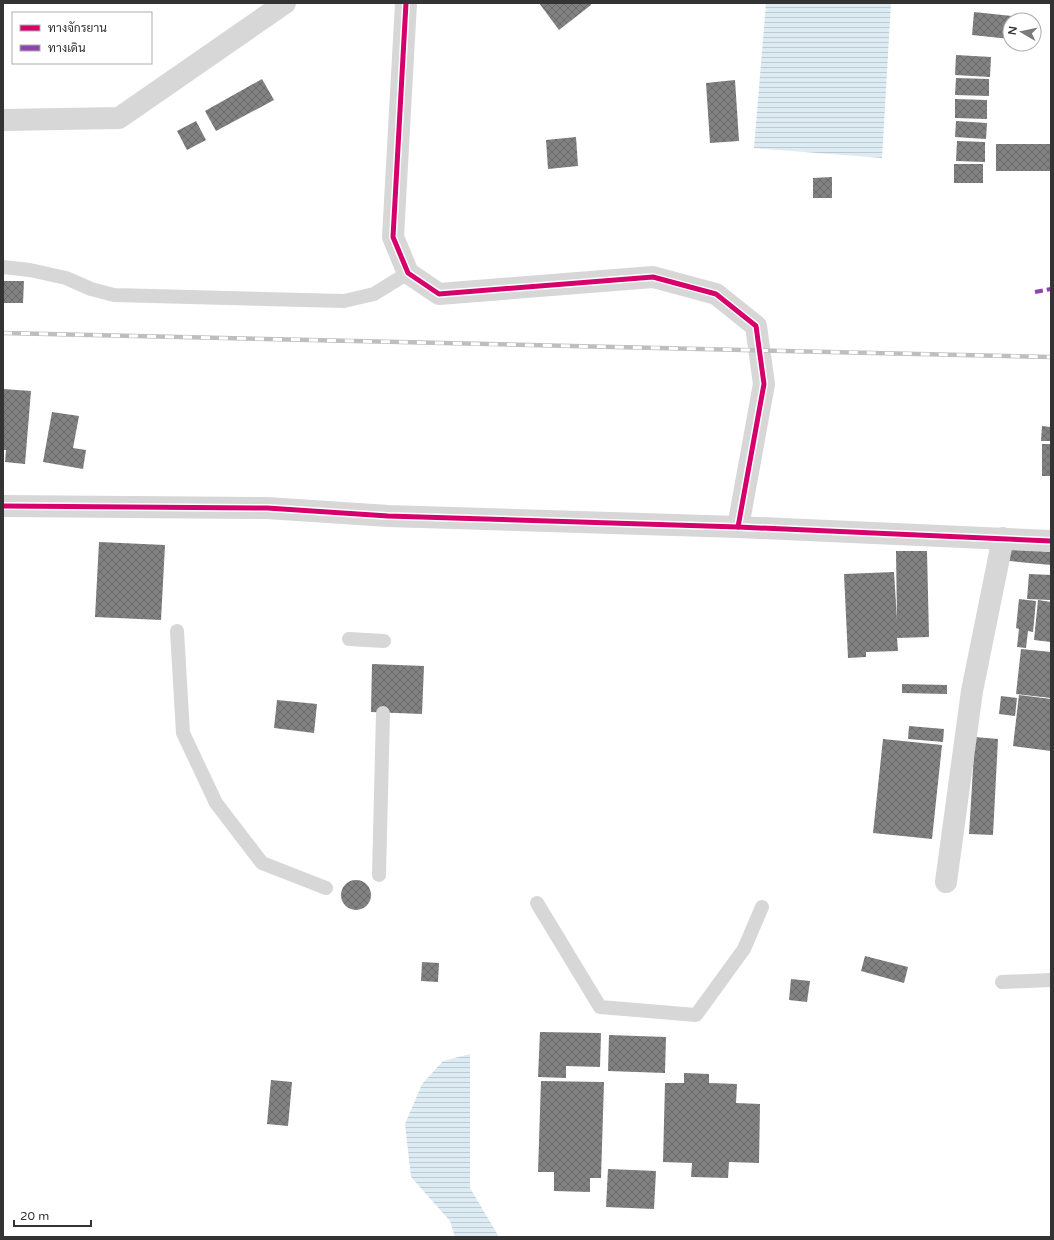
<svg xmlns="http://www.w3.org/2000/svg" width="1054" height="1240" viewBox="0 0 1054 1240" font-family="'Varela Round',Sarabun,sans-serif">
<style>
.water{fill:url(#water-rules)}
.building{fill:url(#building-cross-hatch)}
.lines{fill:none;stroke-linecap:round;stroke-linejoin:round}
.service{stroke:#d7d7d7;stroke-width:14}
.minor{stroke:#d7d7d7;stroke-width:22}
.tertiary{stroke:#d7d7d7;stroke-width:22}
.rail-casing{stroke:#bebebe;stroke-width:4.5}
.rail{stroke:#fff;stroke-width:3;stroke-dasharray:9;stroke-linecap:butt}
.quiet{stroke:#8e44ad;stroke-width:4;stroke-dasharray:8 4;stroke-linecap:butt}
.cycleway-casing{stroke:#fff;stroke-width:8}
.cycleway{stroke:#d6006c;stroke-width:5}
</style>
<defs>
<pattern id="water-rules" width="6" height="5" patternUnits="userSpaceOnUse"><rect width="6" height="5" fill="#ddebf3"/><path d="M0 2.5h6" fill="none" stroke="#becad1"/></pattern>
<pattern id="building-cross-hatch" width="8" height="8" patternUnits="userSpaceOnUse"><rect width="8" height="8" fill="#818181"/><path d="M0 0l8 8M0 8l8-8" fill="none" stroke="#6a6a6a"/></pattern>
</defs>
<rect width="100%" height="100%" fill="#fff"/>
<!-- water -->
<g class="water">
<path d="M766,3H891L882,158L754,148Z"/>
<path d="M470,1054V1188L499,1237H455L450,1221L411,1177L405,1124L422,1084L443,1061Z"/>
</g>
<!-- building -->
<g class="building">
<path d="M539,3H590L591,5L559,30Z"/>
<path d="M974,12L1012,16V20H1010V39L972,35Z"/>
<path d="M956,55L991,57L990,77L955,75Z"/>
<path d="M956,78L989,79V96L955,95Z"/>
<path d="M262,79L274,100L216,131L205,111Z"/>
<path d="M735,80L739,141L710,143L706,83Z"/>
<path d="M955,99L987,100V119L955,118Z"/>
<path d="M196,121L206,140L187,150L177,131Z"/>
<path d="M956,121L987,123L986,139L955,137Z"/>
<path d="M576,137L578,166L548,169L546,140Z"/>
<path d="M957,141L985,142V162L956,161Z"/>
<rect x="996" y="144" width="55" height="27"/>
<rect x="954" y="164" width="29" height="19"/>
<path d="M832,177V198H813V178Z"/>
<path d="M3,281H24L23,303H3Z"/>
<path d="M3,389L31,391L25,464L5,462L6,450H3Z"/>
<path d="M52,412L79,416L73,448L86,450L83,469L43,462Z"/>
<path d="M1042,426L1051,427V441H1041Z"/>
<rect x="1042" y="444" width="9" height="32"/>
<path d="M99,542L165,545L161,620L95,617Z"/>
<path d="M1011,548L1051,552V565L1009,561Z"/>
<path d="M896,551H927L929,637L897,638L898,651L866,652V657L848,658L844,574L894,572L897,620Z"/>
<path d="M1029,574L1051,575V600L1027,599Z"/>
<path d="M1019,599L1036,601L1033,632L1028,631L1026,648L1017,647L1019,629L1016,628Z"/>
<path d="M1038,600L1051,602V642L1034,640Z"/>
<path d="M1021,649L1051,652V698L1016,694Z"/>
<path d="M372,664L424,666L422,714L371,712Z"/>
<path d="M902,684L947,685V694L902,693Z"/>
<path d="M1019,695L1051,699V751L1013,746Z"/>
<path d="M1001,696L1017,698L1015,716L999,714Z"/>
<path d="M277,700L317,704L314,733L274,728Z"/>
<path d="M909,726L944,729L943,742L908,739Z"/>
<path d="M975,737L998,739L993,835L969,834Z"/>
<path d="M883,739L942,745L932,839L873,833Z"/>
<circle cx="356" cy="895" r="15"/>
<path d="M865,956L908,967L904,983L861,971Z"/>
<path d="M422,962L439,963L438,982L421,981Z"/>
<path d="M791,979L810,981L807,1002L789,1000Z"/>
<path d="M540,1032L601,1033L600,1067L566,1066V1078L538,1077Z"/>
<path d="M609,1035L666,1037L665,1073L608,1071Z"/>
<path d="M684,1073L709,1074V1083L737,1084L736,1103L760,1104L759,1163L729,1162L728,1178L691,1177L692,1163L663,1162L665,1083H684Z"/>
<path d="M271,1080L292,1082L288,1126L267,1124Z"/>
<path d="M541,1081L604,1082L601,1178H590V1192L554,1191V1172H538Z"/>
<path d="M608,1169L656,1171L654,1209L606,1207Z"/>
</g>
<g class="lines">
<!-- service -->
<g class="service">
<path d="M3,267L30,270L66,278L91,289L114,295L344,301L374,294L408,273"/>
<path d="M177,631L183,733L216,803L262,863L326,888"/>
<path d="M349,639L384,641"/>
<path d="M379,875L383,713"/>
<path d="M537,903L600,1007L696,1015L744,949L762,907"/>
<path d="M1002,982L1051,980"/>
</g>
<!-- minor -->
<g class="minor">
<path d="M406,3L393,237L408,273L439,294L653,277L716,294L756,326L764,384L738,527"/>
<path d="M3,120L119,118L285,3"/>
<path d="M946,882L972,691L1003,538"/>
</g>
<!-- tertiary -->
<path class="tertiary" d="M3,506L267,508L388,516L738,527L1051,541"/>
<defs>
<path id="rail" d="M3,333L1051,357"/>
</defs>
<!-- rail casing -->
<use href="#rail" class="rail-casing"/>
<!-- rail -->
<use href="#rail" class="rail"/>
<!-- quiet -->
<path class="quiet" d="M1035,292L1051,289"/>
<defs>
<g id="cycleway">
<path d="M406,3L393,237L408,273L439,294L653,277L716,294L756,326L764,384L738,527"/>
<path d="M3,506L267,508L388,516L738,527L1051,541"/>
</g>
</defs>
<!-- cycleway casing -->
<use href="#cycleway" class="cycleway-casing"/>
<!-- cycleway -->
<use href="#cycleway" class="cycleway"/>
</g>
<!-- border -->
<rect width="1054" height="1240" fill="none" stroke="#333333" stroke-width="8"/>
<!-- legend -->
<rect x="12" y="12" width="140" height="52" fill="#ffffff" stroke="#adadad"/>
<rect x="20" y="25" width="20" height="6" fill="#d6006c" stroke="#adadad"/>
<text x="48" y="32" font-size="12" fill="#333333">ทางจักรยาน</text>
<rect x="20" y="45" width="20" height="6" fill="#8e44ad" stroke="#adadad"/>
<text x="48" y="52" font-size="12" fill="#333333">ทางเดิน</text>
<!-- north arrow -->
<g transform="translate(1022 32) rotate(279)"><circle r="19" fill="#ffffff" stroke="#adadad"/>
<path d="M0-3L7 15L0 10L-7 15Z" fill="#7a7a7a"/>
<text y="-6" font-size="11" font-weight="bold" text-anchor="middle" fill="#333333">N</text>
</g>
<!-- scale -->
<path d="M14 1220v6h77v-6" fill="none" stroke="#333333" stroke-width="2"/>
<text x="20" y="1220" font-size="12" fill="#333333" stroke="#ffffff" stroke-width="3" paint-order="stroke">20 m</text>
</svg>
